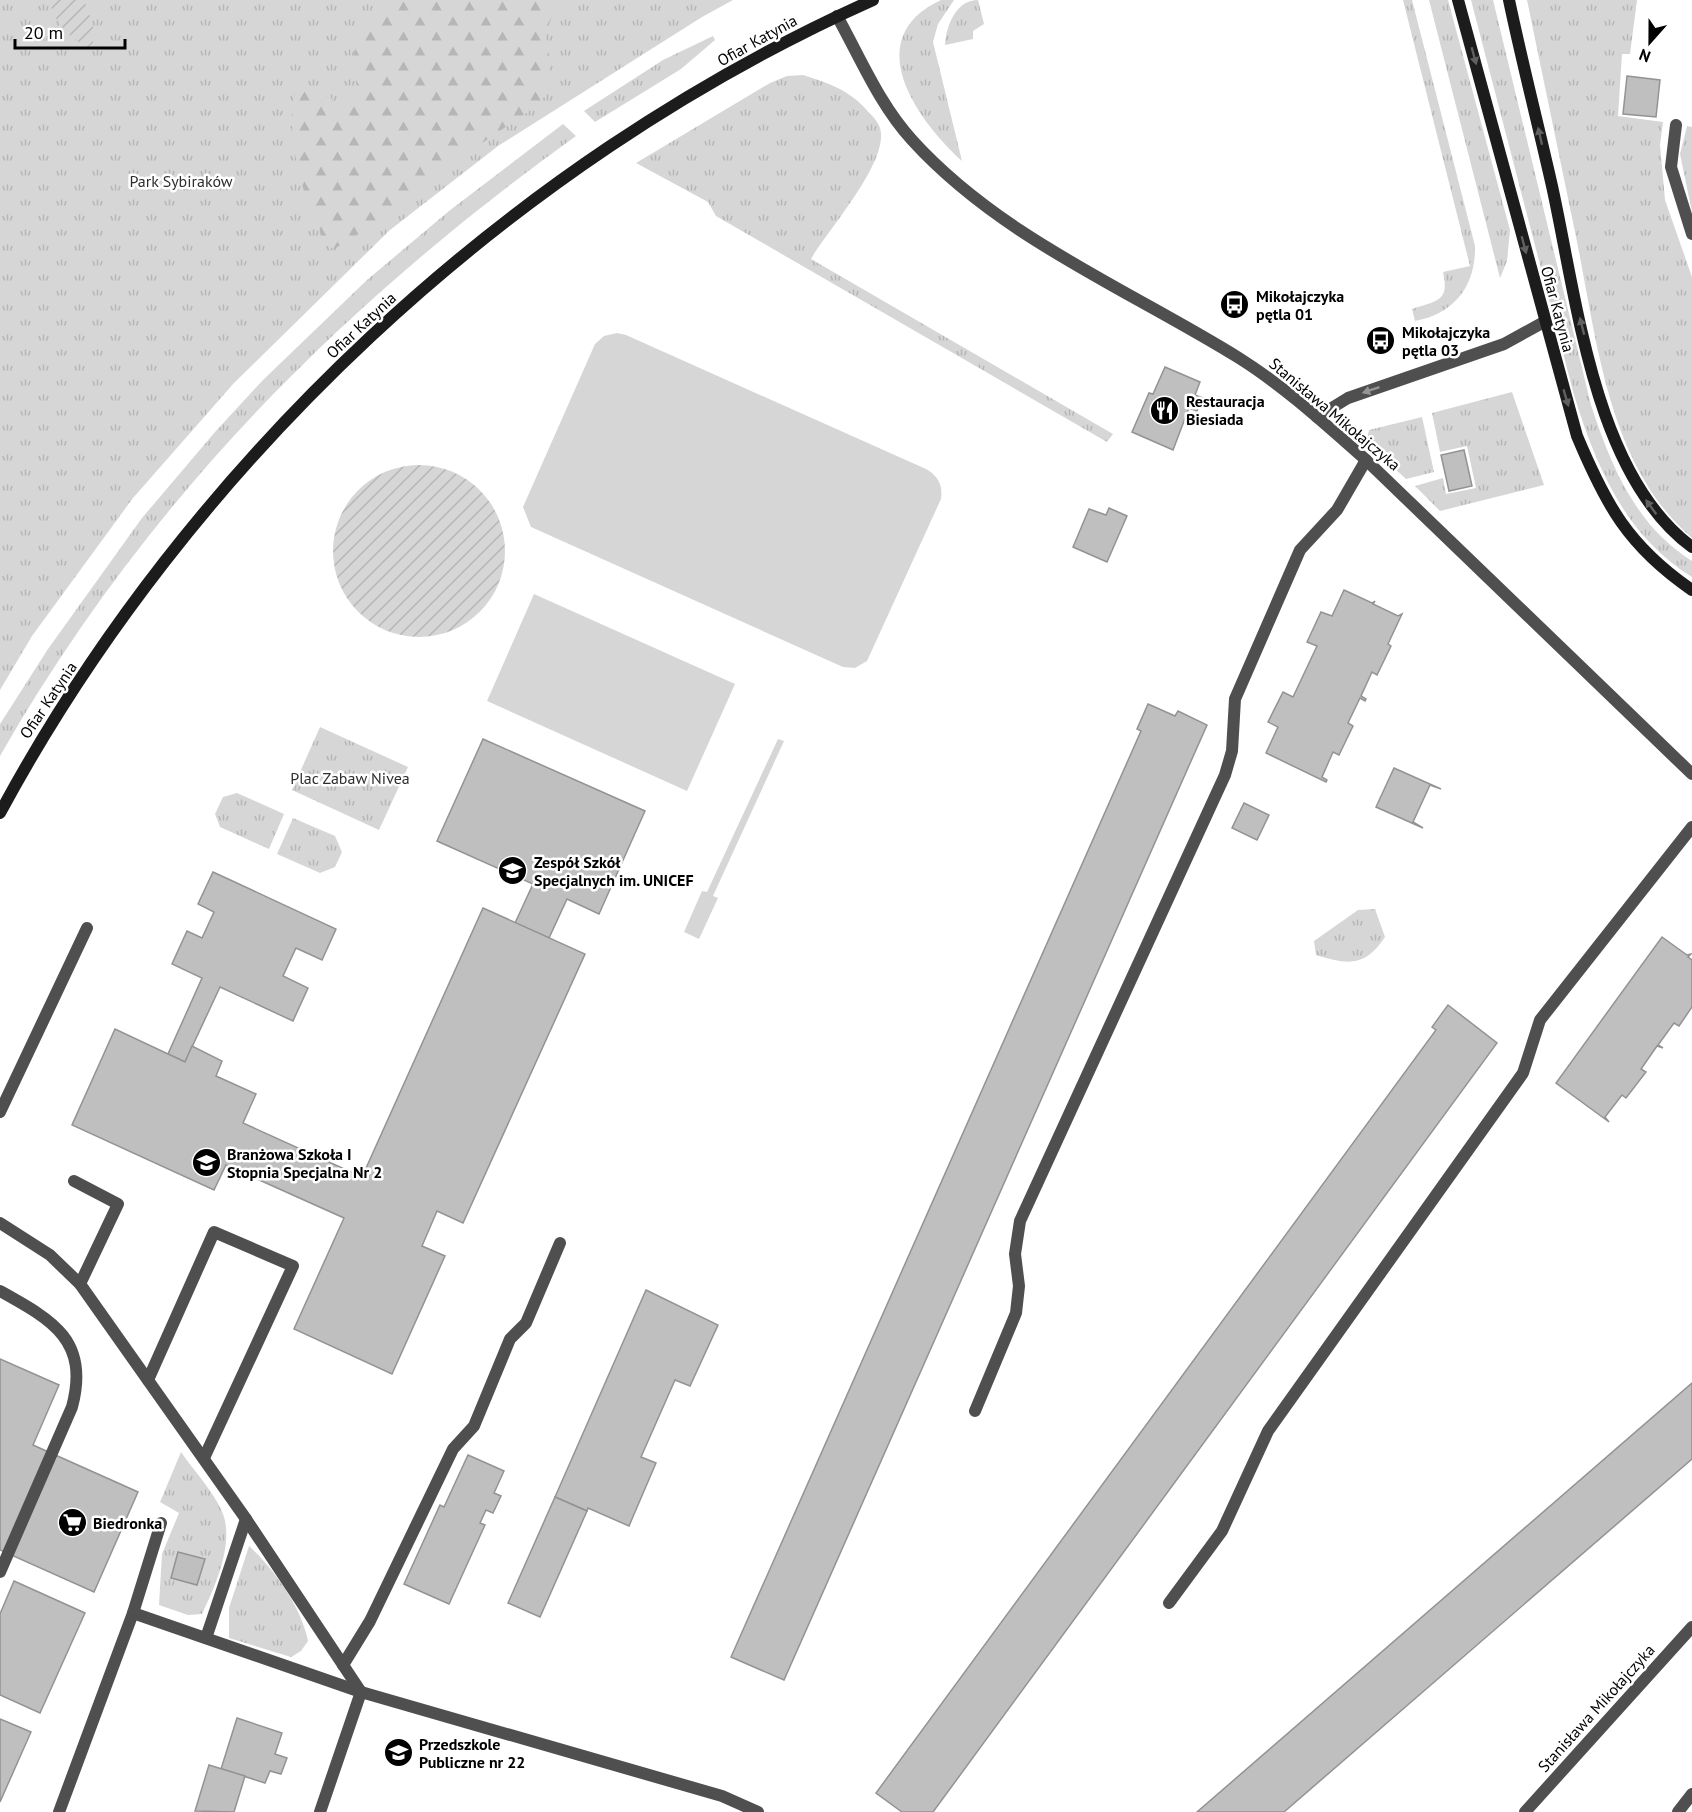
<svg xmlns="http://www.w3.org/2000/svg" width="1692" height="1812" viewBox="0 0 1692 1812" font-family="'PT Sans',sans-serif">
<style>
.grass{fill:url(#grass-tufts)}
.forest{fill:url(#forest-firs)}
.garden{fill:url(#garden-furrows)}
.pitch{fill:#d6d6d6}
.building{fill:#bfbfbf;stroke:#939393;stroke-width:1.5}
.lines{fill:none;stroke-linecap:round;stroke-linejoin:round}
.lane{stroke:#4f4f4f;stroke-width:12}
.street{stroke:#4f4f4f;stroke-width:12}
.secondary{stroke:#1c1c1c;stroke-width:12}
.oneway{fill:#606060}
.oneway2{fill:#959595}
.labels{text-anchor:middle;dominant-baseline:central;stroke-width:5;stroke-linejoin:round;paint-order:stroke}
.street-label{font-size:16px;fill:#000;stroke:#fff}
.park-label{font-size:16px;fill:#2d2d2d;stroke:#fff}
.poi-label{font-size:16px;font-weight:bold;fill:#000;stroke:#fff;text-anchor:start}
</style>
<defs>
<pattern id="grass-tufts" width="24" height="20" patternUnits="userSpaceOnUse" patternTransform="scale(1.5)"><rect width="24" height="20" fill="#d6d6d6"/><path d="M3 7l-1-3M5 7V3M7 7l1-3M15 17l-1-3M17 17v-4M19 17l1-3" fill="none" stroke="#b6b6b6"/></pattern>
<pattern id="forest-firs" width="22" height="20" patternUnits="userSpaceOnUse" patternTransform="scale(1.5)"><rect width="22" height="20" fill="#d6d6d6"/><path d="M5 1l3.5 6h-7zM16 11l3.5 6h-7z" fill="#b6b6b6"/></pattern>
<pattern id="garden-furrows" width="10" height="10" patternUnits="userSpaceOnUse" patternTransform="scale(1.5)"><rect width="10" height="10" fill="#d6d6d6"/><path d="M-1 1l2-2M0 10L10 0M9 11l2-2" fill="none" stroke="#b6b6b6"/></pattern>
</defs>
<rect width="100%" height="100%" fill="#fff"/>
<!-- grass -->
<g class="grass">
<path d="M0,0H733L702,17L498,146L390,230L234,383L133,498L32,636L0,690Z"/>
<path d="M941,0H954L938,24L933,42L962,161C916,119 859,38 941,0Z"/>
<path d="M978,0L984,24L973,31V39L945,45C946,26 956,0 978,0Z"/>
<path d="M1403,0H1412L1475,246C1476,286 1454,314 1415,321L1412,309C1436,301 1450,302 1443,272L1470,266Z"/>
<path d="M1429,0H1448L1510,230L1507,261L1500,278Z"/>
<path d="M1471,0H1493L1591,405C1611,466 1635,525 1692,561V577C1625,536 1596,466 1574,395Z"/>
<path d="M1527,0H1637L1630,54H1622L1618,116L1663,122L1660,145L1665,200L1692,277V538C1606,464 1597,336 1575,232C1559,155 1543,77 1527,0Z"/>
<path d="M713,36L715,40L681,69L595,122L584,111L663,60Z"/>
<path d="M803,75C826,82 846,89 863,106C869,113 877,119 880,128C890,161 828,230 811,259L1113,434L1107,442L716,216L708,202L636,163L770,83L787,76Z"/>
<path d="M563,124L576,136C340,306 145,502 0,756V724L48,649L142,518L215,432L263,380L367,280L449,211Z"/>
<path d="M1687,126L1692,127V212L1680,154Z"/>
<path d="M1512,392L1544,485L1440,511L1415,486L1443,478L1446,494L1476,488L1467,446L1440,452L1432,413Z"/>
<path d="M1422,417L1434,472L1406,479L1366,442L1369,430Z"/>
<path d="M320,727L408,767L379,830L292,790Z"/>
<path d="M237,793L284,814L269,849L220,827L215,814L223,797Z"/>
<path d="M293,818L335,836L342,852L335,867L320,873L277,854Z"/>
<path d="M1375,909L1385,937C1365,967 1348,965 1316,955L1314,941L1358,910Z"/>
<path d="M181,1452C194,1471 215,1493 223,1514C234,1544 215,1587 202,1614L188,1615L159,1605L162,1554L179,1513L160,1502Z"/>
<path d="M249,1546C275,1570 301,1607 308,1641L301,1651L291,1657L229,1638V1608Z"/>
</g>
<!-- forest -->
<path class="forest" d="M385,0H558L545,35L550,59L545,96L535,107L447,167L377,223L334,249L322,243C320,235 320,228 318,220C316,213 309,207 307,199C297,173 284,114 298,88L319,91L338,103L358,96L353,59L358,36Z"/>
<!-- garden -->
<g class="garden">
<path d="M50,0H84L93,25V43L87,48C69,35 53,23 50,0Z"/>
<circle cx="419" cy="551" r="86"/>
</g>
<!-- pitch -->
<g class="pitch">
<path d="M617,333L626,335L926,469C938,476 943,485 941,499L867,661L855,668L843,667L531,527L523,507L595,344L604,336Z"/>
<path d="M534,594L735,684L687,791L487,701Z"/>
<path d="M778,739L784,741L713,896L718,898L699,939L684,932L702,891L707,892Z"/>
</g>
<!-- building -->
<g class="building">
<path d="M1627,76L1660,80L1656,117L1623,114Z"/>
<path d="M1165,367L1200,382L1195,395L1203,398L1197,411L1189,408L1173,450L1132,432L1149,393L1153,394Z"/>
<path d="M1464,450L1472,486L1449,491L1441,455Z"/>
<path d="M1109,508L1127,516L1107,562L1073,547L1089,509L1106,515Z"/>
<path d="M1344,590L1372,603L1375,601L1373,604L1398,616L1402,614L1388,644L1391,646L1377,675L1372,672L1361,696L1366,699L1365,701L1360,698L1348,723L1353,726L1339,755L1333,752L1322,777L1327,780L1326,782L1266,753L1278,727L1268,722L1283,692L1293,697L1317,646L1307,642L1321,612L1332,616Z"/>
<path d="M1148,704L1175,716L1178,711L1207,725L784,1680L731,1657L1141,731L1137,729Z"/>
<path d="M483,739L645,811L599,914L567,899L549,938L515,923L533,884L437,841Z"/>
<path d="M1394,768L1441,789L1430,785L1413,822L1423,828L1376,807Z"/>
<path d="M1244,803L1269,815L1257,840L1232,828Z"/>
<path d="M213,872L336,929L322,960L296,948L283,976L308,988L293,1021L220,987L185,1062L168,1054L202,978L172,964L187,931L202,938L214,912L198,904Z"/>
<path d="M483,908L585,954L463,1223L437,1211L422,1246L445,1256L392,1374L294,1329L344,1218L226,1165L214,1190L72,1125L115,1029L185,1062L192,1046L222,1061L216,1076L256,1094L243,1123L362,1177Z"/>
<path d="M1662,937L1687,955L1691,954L1688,957L1692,960V1007L1679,1026L1674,1023L1658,1045L1663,1048L1657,1046L1641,1069L1646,1072L1626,1098L1622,1095L1605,1117L1609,1122L1556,1083Z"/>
<path d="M1448,1005L1497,1043L933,1812H902L876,1793L1436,1030L1432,1027Z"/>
<path d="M646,1290L718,1325L690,1386L675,1380L641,1457L656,1463L629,1526L588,1508L587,1511L555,1497Z"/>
<path d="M0,1359L59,1385L33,1445L138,1492L94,1592L0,1550Z"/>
<path d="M1692,1383V1459L1284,1812H1197Z"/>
<path d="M468,1455L504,1471L494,1493L501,1496L493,1513L486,1510L480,1523L485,1525L449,1604L404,1584L440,1505L444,1507Z"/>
<path d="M555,1497L587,1511L540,1617L508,1603Z"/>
<path d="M178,1552L205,1559L197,1585L171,1578Z"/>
<path d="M14,1581L85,1613L40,1713L0,1695V1614Z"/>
<path d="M237,1718L282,1733L275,1754L287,1758L281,1774L270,1771L265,1783L221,1769Z"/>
<path d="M0,1719L31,1732L0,1802Z"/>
<path d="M209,1765L245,1776L234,1812L195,1811Z"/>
</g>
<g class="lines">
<!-- lane -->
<g class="lane">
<path d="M1676,125L1671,167L1692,234"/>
<path d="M1317,417L1348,398L1504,344L1544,322"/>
<path d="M0,1112L87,928"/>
<path d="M74,1181L118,1204L80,1284"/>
<path d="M0,1223L50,1255L80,1284L246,1519L361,1692L320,1812"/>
<path d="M0,1291C52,1320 90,1340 72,1407L0,1572"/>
<path d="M148,1380L214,1232L293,1266L204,1458"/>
<path d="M975,1411L1016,1313L1019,1286L1015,1254L1020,1221L1225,775L1232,751L1235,699L1300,550L1337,510L1366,460"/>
<path d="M1169,1603L1222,1531L1268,1431L1523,1073L1540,1020L1692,827"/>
<path d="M133,1613L361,1692L722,1796L758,1812"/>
<path d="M206,1638L246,1519"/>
<path d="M343,1665L370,1621L453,1449L474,1426L510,1339L526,1323L560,1243"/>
<path d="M59,1812L133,1613L161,1523"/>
<path d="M1678,1812L1692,1794"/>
</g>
<!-- street -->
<g class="street">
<path d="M837,16C860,57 879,104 912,140C1001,238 1128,289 1239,358C1285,387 1325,424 1366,460L1692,774"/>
<path d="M1525,1812L1692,1627"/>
</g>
<!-- secondary -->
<g class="secondary">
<path d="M1458,0L1577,436C1606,505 1628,546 1692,590"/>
<path d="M1509,0C1522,62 1538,124 1552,186C1577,299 1594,475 1692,547"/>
<path d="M0,813C188,464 510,162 873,0"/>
</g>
</g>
<!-- one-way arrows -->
<defs><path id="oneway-solid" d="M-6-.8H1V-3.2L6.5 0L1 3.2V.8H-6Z" transform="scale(1.5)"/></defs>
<g class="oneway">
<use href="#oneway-solid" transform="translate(1474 56) rotate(75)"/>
<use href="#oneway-solid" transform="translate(1540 136) rotate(-103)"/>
<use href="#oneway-solid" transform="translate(1524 245) rotate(75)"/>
<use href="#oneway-solid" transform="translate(1582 326) rotate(-104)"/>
<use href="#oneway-solid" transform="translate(1566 398) rotate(74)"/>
<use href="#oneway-solid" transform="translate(1651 507) rotate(-126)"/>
</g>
<use class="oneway2" href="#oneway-solid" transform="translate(1371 390) rotate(161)"/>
<!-- icons -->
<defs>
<symbol id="bus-disc" viewBox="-11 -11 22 22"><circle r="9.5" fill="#000" stroke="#fff"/><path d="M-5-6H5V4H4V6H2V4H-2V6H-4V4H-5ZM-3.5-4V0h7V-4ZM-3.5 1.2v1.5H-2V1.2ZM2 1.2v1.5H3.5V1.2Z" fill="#fff"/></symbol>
<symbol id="restaurant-disc" viewBox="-11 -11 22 22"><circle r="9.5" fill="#000" stroke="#fff"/><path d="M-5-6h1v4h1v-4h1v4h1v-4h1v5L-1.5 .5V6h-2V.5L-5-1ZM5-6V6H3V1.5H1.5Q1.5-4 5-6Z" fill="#fff"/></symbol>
<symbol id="school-disc" viewBox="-11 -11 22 22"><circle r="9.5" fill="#000" stroke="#fff"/><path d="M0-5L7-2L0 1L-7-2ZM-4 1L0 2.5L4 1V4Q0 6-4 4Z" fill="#fff"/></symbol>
<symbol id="supermarket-disc" viewBox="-11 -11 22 22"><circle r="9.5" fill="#000" stroke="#fff"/><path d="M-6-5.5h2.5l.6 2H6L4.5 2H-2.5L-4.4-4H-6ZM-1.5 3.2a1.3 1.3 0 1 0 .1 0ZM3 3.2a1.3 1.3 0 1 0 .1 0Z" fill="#fff"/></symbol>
</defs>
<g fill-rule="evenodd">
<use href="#bus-disc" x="1218" y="288" width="33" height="33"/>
<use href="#bus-disc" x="1364" y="324" width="33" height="33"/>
<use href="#restaurant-disc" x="1148" y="394" width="33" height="33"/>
<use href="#school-disc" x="496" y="854" width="33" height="33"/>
<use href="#school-disc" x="190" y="1146" width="33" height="33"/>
<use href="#supermarket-disc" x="56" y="1506" width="33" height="33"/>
<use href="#school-disc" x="382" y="1736" width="33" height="33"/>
</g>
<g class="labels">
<!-- street labels -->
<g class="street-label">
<text transform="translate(757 40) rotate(-29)">Ofiar Katynia</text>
<text transform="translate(1558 309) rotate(75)">Ofiar Katynia</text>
<text transform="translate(361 325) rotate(-43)">Ofiar Katynia</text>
<text transform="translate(1335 414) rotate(40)">Stanisława Mikołajczyka</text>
<text transform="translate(48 700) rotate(-56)">Ofiar Katynia</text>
<text transform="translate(1596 1708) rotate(-48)">Stanisława Mikołajczyka</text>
</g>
<!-- park labels -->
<g class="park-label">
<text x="181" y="181">Park Sybiraków</text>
<text x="350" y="778">Plac Zabaw Nivea</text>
</g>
<!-- poi labels -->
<g class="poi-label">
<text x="1256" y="296">Mikołajczyka<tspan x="1256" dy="18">pętla 01</tspan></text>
<text x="1402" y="332">Mikołajczyka<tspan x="1402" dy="18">pętla 03</tspan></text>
<text x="1186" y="401">Restauracja<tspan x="1186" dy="18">Biesiada</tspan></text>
<text x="534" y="862">Zespół Szkół<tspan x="534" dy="18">Specjalnych im. UNICEF</tspan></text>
<text x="227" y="1154">Branżowa Szkoła I<tspan x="227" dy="18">Stopnia Specjalna Nr 2</tspan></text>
<text x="93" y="1523">Biedronka</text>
<text x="419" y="1744">Przedszkole<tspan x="419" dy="18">Publiczne nr 22</tspan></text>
</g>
</g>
<!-- north arrow -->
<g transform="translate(1650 42) rotate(201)" stroke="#ffffff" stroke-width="4.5" paint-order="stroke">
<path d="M0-4.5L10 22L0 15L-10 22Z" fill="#000000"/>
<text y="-9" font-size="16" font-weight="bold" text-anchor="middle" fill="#000000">N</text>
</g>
<!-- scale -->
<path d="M15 39v9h110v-9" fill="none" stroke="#000000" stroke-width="3"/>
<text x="24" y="39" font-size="18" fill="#000000" stroke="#ffffff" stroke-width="4.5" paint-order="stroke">20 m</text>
</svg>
